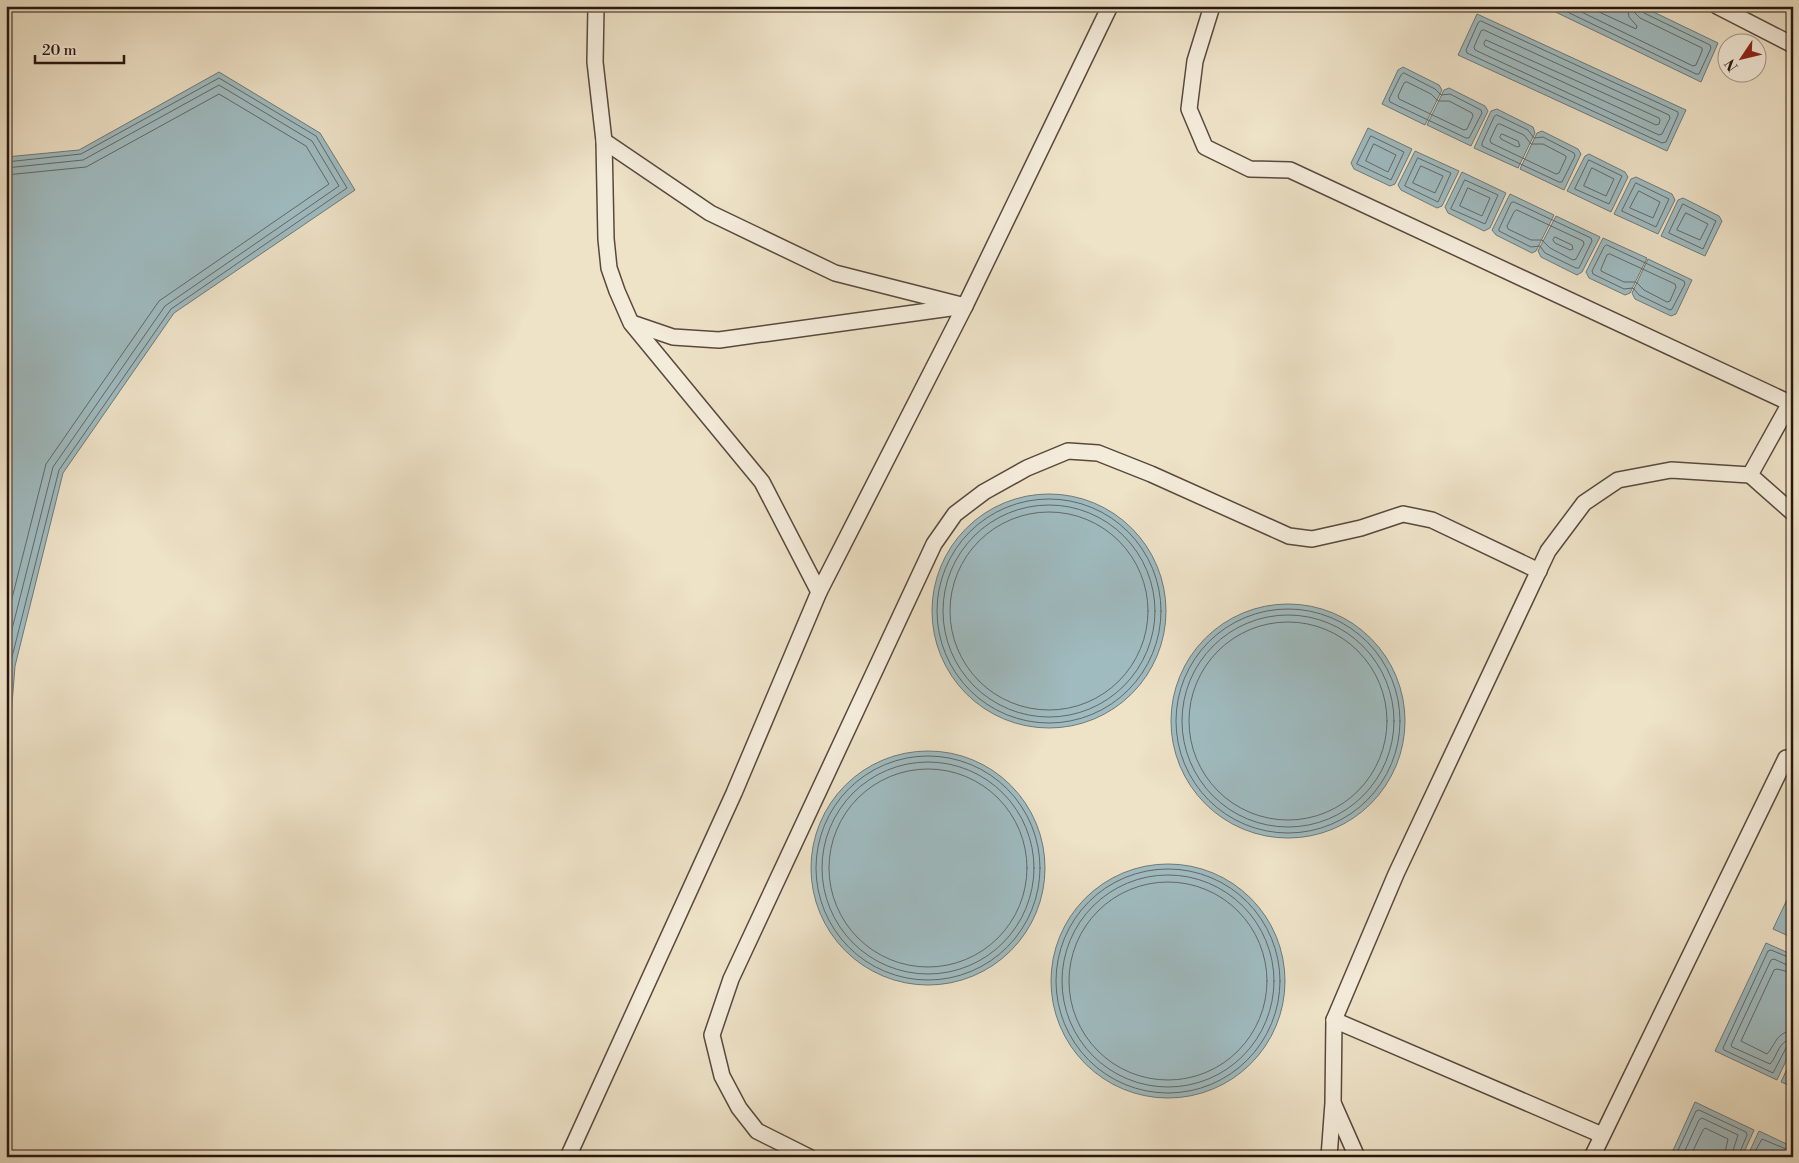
<svg xmlns="http://www.w3.org/2000/svg" width="1799" height="1163" viewBox="0 0 1799 1163" font-family="'Libre Bodoni',serif">
<style>
.water{fill:#9fbbc0;stroke:#6f7979}
.lines{fill:none;stroke-linecap:round;stroke-linejoin:round}
.shore{stroke:#636868;stroke-width:1}
.lane-casing{stroke:#59493d;stroke-width:18}
.lane{stroke:#f4ecdb;stroke-width:15}
</style>
<rect width="100%" height="100%" fill="#eee2c7"/>
<filter id="stains"><feTurbulence type="fractalNoise" baseFrequency=".004" numOctaves="4"/><feColorMatrix values="0 0 0 0 .2 0 0 0 0 .09 0 0 0 0 .02 0 0 0 .5 -.17"/></filter>
<radialGradient id="worn" r=".72"><stop offset=".6" stop-color="#630" stop-opacity="0"/><stop offset="1" stop-color="#630" stop-opacity=".3"/></radialGradient>
<!-- water -->
<g class="water">
<path d="M1543,6H1641L1718,43L1701,82Z"/>
<path d="M1477,14L1686,110L1667,151L1458,55Z"/>
<path d="M1403,67L1439,85L1442,90L1425,125L1382,104L1398,70Z"/>
<path d="M219,72L320,133L355,190L174,313L63,473L15,666L6,781V157L79,150Z"/>
<path d="M1449,88L1485,106L1488,111L1471,146L1427,125L1444,90Z"/>
<path d="M1497,109L1533,127L1535,133L1518,168L1474,148L1491,111Z"/>
<path d="M1368,128L1412,149L1395,184L1390,186L1354,169L1351,163Z"/>
<path d="M1542,131L1578,149L1581,154L1564,190L1520,169L1537,133Z"/>
<path d="M1415,151L1459,171L1442,206L1437,208L1401,190L1398,185Z"/>
<path d="M1589,154L1625,172L1628,177L1611,212L1567,191L1585,156Z"/>
<path d="M1462,172L1506,193L1490,228L1484,231L1448,213L1445,207Z"/>
<path d="M1636,177L1672,194L1675,200L1658,234L1614,214L1631,179Z"/>
<path d="M1510,194L1554,215L1536,251L1532,253L1496,235L1492,230Z"/>
<path d="M1683,198L1719,216L1722,221L1705,256L1661,236L1678,200Z"/>
<path d="M1556,216L1600,237L1582,272L1577,275L1541,257L1538,251Z"/>
<path d="M1603,238L1647,258L1630,293L1625,295L1589,278L1586,272Z"/>
<path d="M1648,259L1692,280L1676,314L1671,316L1635,299L1632,293Z"/>
<circle cx="1049" cy="611" r="117"/>
<circle cx="1288" cy="721" r="117"/>
<circle cx="928" cy="868" r="117"/>
<circle cx="1168" cy="981" r="117"/>
<path d="M1793,887V938L1773,929Z"/>
<path d="M1766,943L1793,955V1046L1777,1080L1715,1051Z"/>
<path d="M1793,1056V1087L1781,1082Z"/>
<path d="M1695,1102L1754,1130L1742,1157H1670Z"/>
<path d="M1759,1131L1793,1147V1157H1747Z"/>
</g>
<g class="lines">
<!-- shore -->
<g class="shore">
<path d="M1555,6L1696,74H1699L1711,48L1710,45L1644,13L1640,6"/>
<path d="M1569,6L1693,66L1696,65L1702,51V48L1640,18L1635,13L1634,6"/>
<path d="M1586,6L1636,29L1637,26L1629,17L1627,6"/>
<path d="M1481,21L1678,112V115L1666,142L1662,143L1467,53L1466,50L1478,23Z"/>
<path d="M1484,30L1669,115L1670,118L1662,134L1659,135L1475,50L1474,47L1481,31Z"/>
<path d="M1486,40L1659,118L1660,120L1659,124L1656,125L1485,46L1484,44Z"/>
<path d="M1404,73L1435,89L1441,95L1450,94L1481,110L1482,113L1469,138H1466L1390,102L1389,99L1401,75Z"/>
<path d="M1407,82L1431,94L1438,101H1449L1472,113L1473,116L1467,129L1464,130L1399,99L1398,96L1404,83Z"/>
<path d="M1497,115L1528,130L1534,138L1543,137L1574,153L1575,156L1562,182H1559L1482,146V143L1494,117Z"/>
<path d="M1500,124L1524,135L1531,144H1543L1566,156V158L1559,173L1556,174L1491,143L1490,140L1497,125Z"/>
<path d="M1502,134L1518,141L1520,146L1517,147L1501,139L1500,137Z"/>
<path d="M1371,136L1404,152L1391,180L1357,164Z"/>
<path d="M1374,144L1396,155L1388,172L1366,161Z"/>
<path d="M1418,158L1451,173L1438,202L1405,186Z"/>
<path d="M1589,160L1622,176L1609,204L1575,189Z"/>
<path d="M6,162L81,154L219,78L316,136L347,188L171,309L59,470L10,665L6,712"/>
<path d="M1421,166L1443,176L1435,193L1413,183Z"/>
<path d="M6,168L83,160L219,85L312,141L339,186L165,306L53,467L6,653"/>
<path d="M1592,168L1614,179L1606,196L1584,186Z"/>
<path d="M6,175L86,167L219,94L306,146L329,184L159,301L46,464L6,622"/>
<path d="M1465,180L1498,195L1485,224L1451,209Z"/>
<path d="M1636,183L1669,199L1656,227L1622,211Z"/>
<path d="M1468,188L1490,198L1482,216L1460,206Z"/>
<path d="M1639,191L1660,202L1653,218L1630,208Z"/>
<path d="M1514,202L1591,238L1592,241L1579,268H1576L1545,253L1540,246L1531,247L1499,231V229L1511,203Z"/>
<path d="M1683,204L1716,221L1703,249L1669,233Z"/>
<path d="M1517,210L1583,241L1584,244L1576,259L1573,260L1550,248L1542,240H1531L1508,229L1507,226L1514,212Z"/>
<path d="M1686,213L1708,224L1700,240L1677,230Z"/>
<path d="M1555,237L1572,245L1573,249L1570,250L1555,243L1553,240Z"/>
<path d="M1607,245L1684,281L1685,284L1672,309L1670,310L1639,295L1633,288L1624,289L1593,274L1592,271L1604,247Z"/>
<path d="M1610,254L1675,284L1676,287L1670,301L1667,302L1644,290L1636,282H1624L1601,271V269L1607,255Z"/>
<circle cx="1049" cy="611" r="112"/>
<circle cx="1049" cy="611" r="106"/>
<circle cx="1049" cy="611" r="99"/>
<circle cx="1288" cy="721" r="112"/>
<circle cx="1288" cy="721" r="106"/>
<circle cx="1288" cy="721" r="99"/>
<circle cx="928" cy="868" r="112"/>
<circle cx="928" cy="868" r="106"/>
<circle cx="928" cy="868" r="99"/>
<circle cx="1168" cy="981" r="112"/>
<circle cx="1168" cy="981" r="106"/>
<circle cx="1168" cy="981" r="99"/>
<path d="M1793,959L1771,950L1768,951L1723,1048L1724,1050L1773,1073L1786,1048L1793,1045"/>
<path d="M1793,966L1787,965L1774,959L1771,960L1731,1045L1732,1047L1770,1064C1778,1056 1778,1040 1793,1039"/>
<path d="M1793,973L1777,969L1774,970L1741,1041L1767,1054C1776,1044 1776,1032 1793,1031"/>
<path d="M1675,1157L1696,1111L1699,1110L1746,1132L1747,1135L1738,1157"/>
<path d="M1682,1157L1699,1120L1702,1118L1738,1135L1731,1157"/>
<path d="M1690,1157L1703,1130L1705,1128L1728,1139L1724,1157"/>
<path d="M1752,1157L1762,1139L1793,1152"/>
</g>
<defs>
<g id="lane">
<path d="M1212,6L1195,61L1189,109L1205,147L1250,169L1290,170L1790,403L1750,475L1671,470L1618,480L1584,503L1548,551L1396,874L1334,1020L1333,1103L1329,1157"/>
<path d="M1717,6L1793,45"/>
<path d="M604,141L710,213L835,273L965,306L819,592"/>
<path d="M632,323L673,337L719,340L965,306L1110,6"/>
<path d="M1750,475L1793,513"/>
<path d="M1334,1020L1602,1135"/>
<path d="M1334,1105L1357,1157"/>
<path d="M568,1157L734,793L819,592L762,482L631,323L617,291L609,268L606,239L604,141L595,62L596,6"/>
<path d="M809,1157L757,1131L739,1108L722,1076L712,1035L731,979L934,544L955,514L984,492L1027,468L1068,451L1098,453L1151,474L1289,536L1312,539L1361,528L1403,514L1432,520L1539,571"/>
<path d="M1592,1157L1786,758"/>
</g>
</defs>
<!-- lane casing -->
<use href="#lane" class="lane-casing"/>
<!-- lane -->
<use href="#lane" class="lane"/>
</g>
<!-- margin -->
<rect width="1799" height="1163" fill="none" stroke="#eee2c7" stroke-width="25"/>
<rect x="8" y="8" width="1784" height="1148" fill="none" stroke="#27160f" stroke-width="2.5"/>
<rect x="12" y="12" width="1774" height="1138" fill="none" stroke="#27160f"/>
<!-- north arrow -->
<g transform="translate(1742 58) rotate(235)"><circle r="24" fill="#f4ecdb" stroke="#a29689"/>
<path d="M0-4L9 19L0 12L-9 19Z" fill="#8f2418"/>
<text y="-8" font-size="14" font-weight="bold" text-anchor="middle" fill="#27160f">N</text>
</g>
<!-- scale -->
<path d="M35 55v8h89v-8" fill="none" stroke="#27160f" stroke-width="2.5"/>
<text x="42" y="55" font-size="15" fill="#27160f" stroke="#f4ecdb" stroke-width="4" paint-order="stroke">20 m</text>
<rect width="100%" height="100%" filter="url(#stains)"/>
<rect width="100%" height="100%" fill="url(#worn)"/>
</svg>
